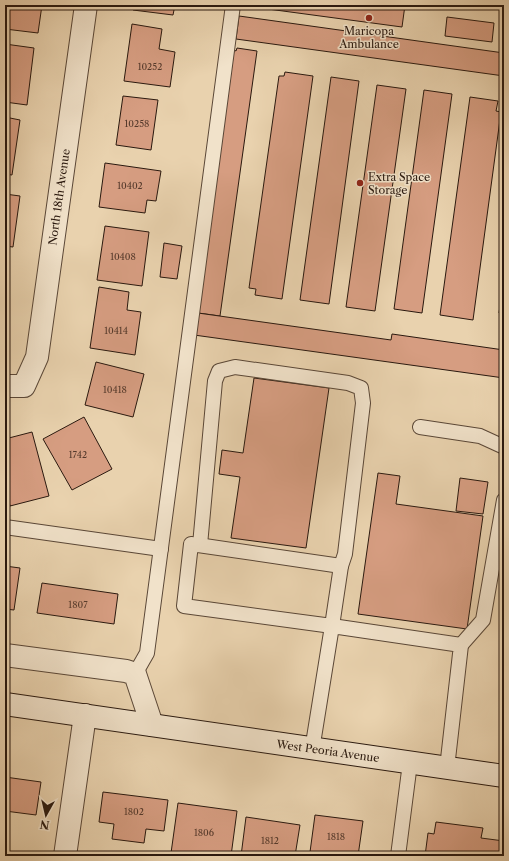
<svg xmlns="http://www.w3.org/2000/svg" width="509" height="861" viewBox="0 0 509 861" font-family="'Libre Caslon Text',serif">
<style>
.building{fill:#d69d81;stroke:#2a190f}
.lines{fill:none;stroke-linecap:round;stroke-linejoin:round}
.service-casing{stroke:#5a4737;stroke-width:16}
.minor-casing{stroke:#5a4737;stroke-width:24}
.secondary-casing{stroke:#2a190f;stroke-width:24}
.service{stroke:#f1e2ca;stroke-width:14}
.minor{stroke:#f1e2ca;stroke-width:22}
.secondary{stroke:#f1e2ca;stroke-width:22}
.poi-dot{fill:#8f2418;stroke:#f1e2ca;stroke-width:1.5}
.labels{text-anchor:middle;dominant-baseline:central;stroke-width:3;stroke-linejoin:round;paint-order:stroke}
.number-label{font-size:9px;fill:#553a2c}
.poi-label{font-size:11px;fill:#2a190f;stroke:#f1e2ca}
.street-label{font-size:11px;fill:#2a190f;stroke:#f1e2ca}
</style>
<rect width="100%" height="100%" fill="#e9d2ae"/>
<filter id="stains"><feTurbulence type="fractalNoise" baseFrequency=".005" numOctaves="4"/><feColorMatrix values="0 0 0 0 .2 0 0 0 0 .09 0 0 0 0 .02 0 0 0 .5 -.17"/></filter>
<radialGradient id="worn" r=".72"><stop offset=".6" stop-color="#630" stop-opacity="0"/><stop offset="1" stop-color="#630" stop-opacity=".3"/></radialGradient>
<!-- building -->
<g class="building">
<path d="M5,5H42L38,33L5,29L7,8Z"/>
<path d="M133,5H175L173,15L133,10Z"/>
<path d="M269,5H405L402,27L268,9Z"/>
<path d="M239,16L504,53V76L236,39Z"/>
<path d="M447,17L494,23L492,42L445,36Z"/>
<path d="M132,24L162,29L159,49L175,52L170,87L124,81Z"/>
<path d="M5,44L34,48L27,105L5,102Z"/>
<path d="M237,48L257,51L220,316L198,313L234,50L236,51Z"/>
<path d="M285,72L313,76L282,299L255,295L256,289L249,288L279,76H284Z"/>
<path d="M331,77L359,81L329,304L300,300Z"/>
<path d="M377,85L406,89L375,311L346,307Z"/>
<path d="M424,90L452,94L422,313L394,309Z"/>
<path d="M123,96L158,100L151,150L116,145Z"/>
<path d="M470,97L498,101L496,111L501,112L473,320L440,315Z"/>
<path d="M5,117L20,120L12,175L5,174Z"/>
<path d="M105,163L161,171L156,201L147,200L145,213L99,207Z"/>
<path d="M5,194L20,196L13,247L5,246Z"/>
<path d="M105,226L149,232L142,286L97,280Z"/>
<path d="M164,243L182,246L177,279L160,277Z"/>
<path d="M504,276V314L499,313Z"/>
<path d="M99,287L129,292L127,310L141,312L135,355L90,348Z"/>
<path d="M198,313L391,340L392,334L504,350V378L194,335Z"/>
<path d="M96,362L144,374L133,417L85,405Z"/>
<path d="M254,378L329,388L306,548L231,538L240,477L219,474L222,450L243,453Z"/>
<path d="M84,417L112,469L72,490L43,439Z"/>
<path d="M32,432L49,496L10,506L5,485V439Z"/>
<path d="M378,473L400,476L396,504L483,516L467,629L358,614Z"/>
<path d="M460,478L488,482L483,514L456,511Z"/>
<path d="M5,566L20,568L14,610L5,609Z"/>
<path d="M42,583L118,594L114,624L37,613Z"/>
<path d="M5,777L41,782L36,815L5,811Z"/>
<path d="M103,792L168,800L164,831L146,829L144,843L112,839L114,824L99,822Z"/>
<path d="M178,803L237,811L231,856H197L171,853Z"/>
<path d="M315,815L363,821L358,856H326V854L310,852Z"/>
<path d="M246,817L300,825L295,856H241Z"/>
<path d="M436,822L483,828L481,838L504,841V856H425L428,833L434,834Z"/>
</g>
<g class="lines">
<defs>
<g id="service">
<path d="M420,427L480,436L504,447"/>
<path d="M5,527L161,549"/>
<path d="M191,544L341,566L332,626L184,606Z"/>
<path d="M200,545L215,381L219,371L235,367L348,383L361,388L363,403L345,554L341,566"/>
<path d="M461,645L483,620L504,500"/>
<path d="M135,674L147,653L233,5"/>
<path d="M312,750L332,626L461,645L447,768"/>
<path d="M398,856L410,763"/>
</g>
<g id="minor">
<path d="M5,386H24L37,357L86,5"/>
<path d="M5,655L126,671L135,674L152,725"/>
<path d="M65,856L85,715"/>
</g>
<path id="secondary" d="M5,704L504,776"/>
</defs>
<!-- service casing -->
<use href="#service" class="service-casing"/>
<!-- minor casing -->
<use href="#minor" class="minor-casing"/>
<!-- secondary casing -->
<use href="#secondary" class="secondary-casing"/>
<!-- service -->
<use href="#service" class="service"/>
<!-- minor -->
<use href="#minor" class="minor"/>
<!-- secondary -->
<use href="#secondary" class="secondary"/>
</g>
<!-- markers -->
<g class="poi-dot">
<circle cx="369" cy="18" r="4"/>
<circle cx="360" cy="183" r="4"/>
</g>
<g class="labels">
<!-- number labels -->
<g class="number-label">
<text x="150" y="66">10252</text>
<text x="137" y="123">10258</text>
<text x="130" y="185">10402</text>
<text x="123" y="256">10408</text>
<text x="116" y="330">10414</text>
<text x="115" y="389">10418</text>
<text x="78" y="454">1742</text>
<text x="78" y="604">1807</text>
<text x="134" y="811">1802</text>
<text x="204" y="832">1806</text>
<text x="336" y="836">1818</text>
<text x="270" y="840">1812</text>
</g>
<!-- poi labels -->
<g class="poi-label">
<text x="369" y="31">Maricopa<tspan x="369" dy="13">Ambulance</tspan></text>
<text x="368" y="177" text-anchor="start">Extra Space<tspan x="368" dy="13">Storage</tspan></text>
</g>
<!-- street labels -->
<g class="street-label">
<text transform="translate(59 197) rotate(-82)">North 18th Avenue</text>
<text transform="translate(328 751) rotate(8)">West Peoria Avenue</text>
</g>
</g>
<!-- margin -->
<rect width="509" height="861" fill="none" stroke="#e9d2ae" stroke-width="20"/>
<rect x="6" y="6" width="497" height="849" fill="none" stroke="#2a190f" stroke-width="2"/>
<rect x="10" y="10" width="489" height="841" fill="none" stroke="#2a190f"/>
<!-- north arrow -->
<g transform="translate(46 815) rotate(188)" stroke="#f1e2ca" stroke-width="3" paint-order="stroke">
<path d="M0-3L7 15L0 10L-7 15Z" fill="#2a190f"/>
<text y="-6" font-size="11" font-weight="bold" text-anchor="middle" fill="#2a190f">N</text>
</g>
<rect width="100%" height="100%" filter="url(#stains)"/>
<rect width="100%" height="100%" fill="url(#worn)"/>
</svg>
